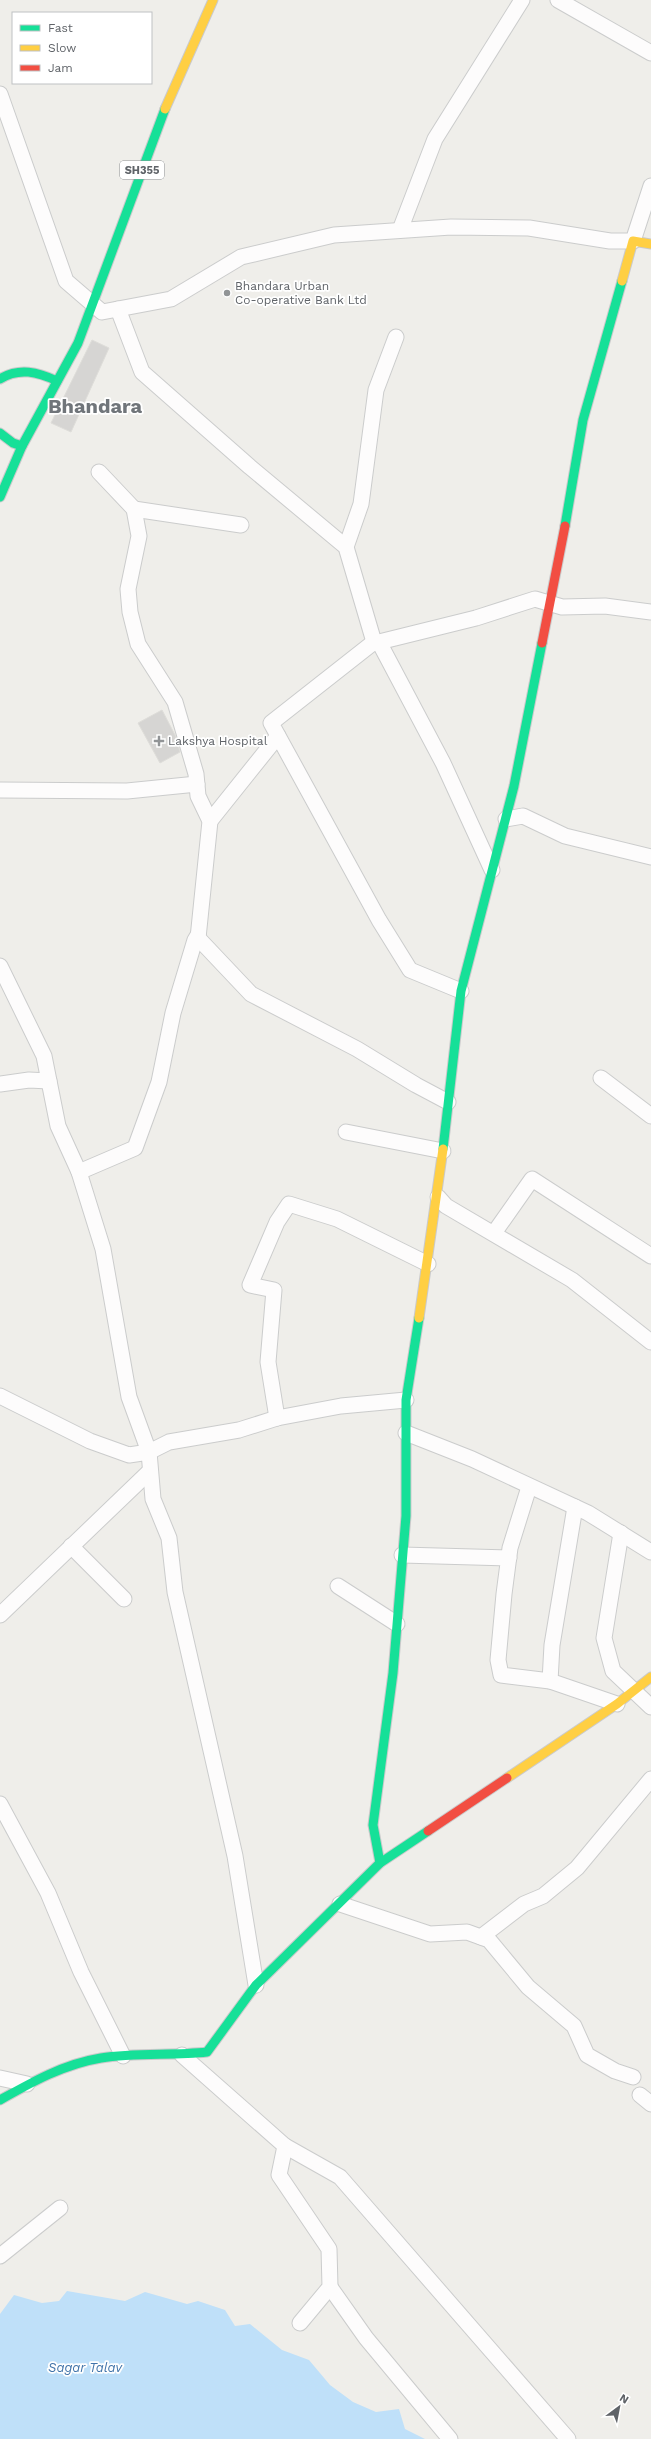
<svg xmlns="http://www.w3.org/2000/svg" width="651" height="2439" viewBox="0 0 651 2439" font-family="'Work Sans',sans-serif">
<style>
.water{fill:#bfe0f9}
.building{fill:#d6d5d3;stroke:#deddd9}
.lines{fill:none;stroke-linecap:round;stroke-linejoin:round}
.street-casing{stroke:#cbcccc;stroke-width:17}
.fast-casing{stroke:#cacacb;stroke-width:11}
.slow-casing{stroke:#cacacb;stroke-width:11}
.jam-casing{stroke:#cacacb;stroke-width:11}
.street{stroke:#fdfcfc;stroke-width:15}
.fast{stroke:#16e098;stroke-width:9}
.slow{stroke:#ffcf43;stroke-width:9}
.jam{stroke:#f24e42;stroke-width:9}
.poi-dot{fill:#919496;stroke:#fff;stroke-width:1.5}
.labels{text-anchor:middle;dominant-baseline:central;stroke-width:3.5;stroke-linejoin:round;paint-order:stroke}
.shield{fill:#fff;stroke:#8f9295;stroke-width:1}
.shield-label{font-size:11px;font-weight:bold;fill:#5f6368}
.poi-label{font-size:12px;fill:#5f6368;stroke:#fff;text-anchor:start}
.water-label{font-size:13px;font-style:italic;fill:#4174aa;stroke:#fff}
.town-label{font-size:20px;font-weight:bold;fill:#70757a;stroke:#fff}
</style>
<rect width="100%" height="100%" fill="#efeeea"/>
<!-- water -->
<path class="water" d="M67,2291L125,2301L145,2292L187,2304L198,2301L225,2310L235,2326L250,2324L282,2350L309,2360L330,2385L353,2402L376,2412L399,2409L405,2429L425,2439H0V2314L14,2295L42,2303L59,2301Z"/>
<!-- building -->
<g class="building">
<path d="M92,340L109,348L71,432L51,423Z"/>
<path d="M162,710L175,735L180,752L160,763L138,723Z"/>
</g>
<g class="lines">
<defs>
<g id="street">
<path d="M558,0L651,53"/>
<path d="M0,94L66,281L102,312L171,299L241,257L334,235L451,227L529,228L610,241H633L651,186"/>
<path d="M400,230L435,139L522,0"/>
<path d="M118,309L142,372L250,467L346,547L374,642H379"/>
<path d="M99,472L134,509L139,536L128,589L130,612L138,644L175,702L196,774L198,796L210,821L198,938L251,994L357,1049L416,1085L448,1102"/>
<path d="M134,509L241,525"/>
<path d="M346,547L361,504L376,390L396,337"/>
<path d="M374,642L271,723L379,920L410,970L461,991"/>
<path d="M0,790L127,791L197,784"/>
<path d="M506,819L523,816L565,836L651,857"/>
<path d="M210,821L278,736"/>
<path d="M492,870L443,763L379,642L476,618L535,599L562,607L605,606L651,612"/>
<path d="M0,966L44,1056L58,1126L79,1172L103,1249L129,1397L149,1452L169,1442L239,1430L277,1418L341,1406L406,1400"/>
<path d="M601,1078L651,1116"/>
<path d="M0,1084L29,1080L49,1081"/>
<path d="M346,1132L443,1151"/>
<path d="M79,1172L135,1148L159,1082L173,1013L195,940L198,935"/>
<path d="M438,1197L446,1206L572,1280L651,1342"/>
<path d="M494,1233L532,1179L651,1256"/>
<path d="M0,1396L90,1441L129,1455L149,1452L153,1499L169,1538L175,1592L235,1856L256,1985"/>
<path d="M277,1418L268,1362L274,1290L250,1285L277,1222L289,1204L337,1219L428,1264"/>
<path d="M406,1433L472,1459L588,1513L651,1552"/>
<path d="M529,1487L510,1548L504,1594L498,1660L501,1675L550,1681L617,1704"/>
<path d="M621,1533L604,1638L613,1671L651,1707"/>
<path d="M71,1546L124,1599"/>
<path d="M402,1555L509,1558"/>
<path d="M338,1586L397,1624"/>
<path d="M0,1615L150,1471"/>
<path d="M550,1681L552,1645L575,1507"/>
<path d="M0,1804L48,1893L81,1972L123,2056"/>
<path d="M340,1904L430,1934L467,1932L489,1940L528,1987L574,2026L587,2055L615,2071L633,2077"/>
<path d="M481,1937L524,1904L543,1896L577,1868L651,1779"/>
<path d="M182,2055L285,2146L279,2175L329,2249L330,2287L300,2323"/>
<path d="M0,2078L27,2084"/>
<path d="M640,2095L651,2104"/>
<path d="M285,2146L340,2177L568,2439"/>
<path d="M0,2256L60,2208"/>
<path d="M330,2287L366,2338L450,2439"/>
</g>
<g id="fast">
<path d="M0,379C19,367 38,372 57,381"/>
<path d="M0,433L13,443L22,446L78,343L165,109"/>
<path d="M0,497L22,446"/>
<path d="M565,526L583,420L622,281"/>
<path d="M443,1149L461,991L514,786L542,643"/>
<path d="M380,1863L373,1825L393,1673L406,1516V1400L419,1318"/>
<path d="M0,2100C32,2082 64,2064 101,2058C136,2052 172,2056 207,2052L256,1985L380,1863L428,1831"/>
</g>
<g id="slow">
<path d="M165,109L213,0"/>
<path d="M622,281L633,241L651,244"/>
<path d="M419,1318L443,1149"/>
<path d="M507,1778L617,1704L651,1677"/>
</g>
<g id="jam">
<path d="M542,643L565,526"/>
<path d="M428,1831L507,1778"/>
</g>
</defs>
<!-- street casing -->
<use href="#street" class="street-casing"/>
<!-- fast casing -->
<use href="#fast" class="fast-casing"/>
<!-- slow casing -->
<use href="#slow" class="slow-casing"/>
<!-- jam casing -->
<use href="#jam" class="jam-casing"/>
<!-- street -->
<use href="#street" class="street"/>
<!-- fast -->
<use href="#fast" class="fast"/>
<!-- slow -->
<use href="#slow" class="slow"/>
<!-- jam -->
<use href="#jam" class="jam"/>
</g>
<!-- markers -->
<g class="poi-dot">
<circle cx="227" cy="293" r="4"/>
<path d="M157 735h4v4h4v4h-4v4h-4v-4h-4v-4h4z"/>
</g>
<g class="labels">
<!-- shield labels -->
<rect class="shield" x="120" y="161" width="44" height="18" rx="3"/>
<g class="shield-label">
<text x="142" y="170">SH355</text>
</g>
<!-- poi labels -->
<g class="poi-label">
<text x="235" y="286">Bhandara Urban<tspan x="235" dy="14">Co-operative Bank Ltd</tspan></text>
<text x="168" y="741">Lakshya Hospital</text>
</g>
<!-- water labels -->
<g class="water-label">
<text x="85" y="2367">Sagar Talav</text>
</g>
<!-- town labels -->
<g class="town-label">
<text x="95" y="406">Bhandara</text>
</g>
</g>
<!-- legend -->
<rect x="12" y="12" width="140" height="72" fill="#ffffff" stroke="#bfc1c3"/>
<rect x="20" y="25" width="20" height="6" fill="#16e098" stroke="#bfc1c3"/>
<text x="48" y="32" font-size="12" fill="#5f6368">Fast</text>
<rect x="20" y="45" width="20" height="6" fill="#ffcf43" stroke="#bfc1c3"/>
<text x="48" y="52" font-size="12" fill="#5f6368">Slow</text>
<rect x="20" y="65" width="20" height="6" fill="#f24e42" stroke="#bfc1c3"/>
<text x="48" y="72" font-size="12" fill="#5f6368">Jam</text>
<!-- north arrow -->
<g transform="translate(619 2407) rotate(32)" stroke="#ffffff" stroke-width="3" paint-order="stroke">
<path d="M0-3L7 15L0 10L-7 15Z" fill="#5f6368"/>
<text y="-6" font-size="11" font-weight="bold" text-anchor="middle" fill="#5f6368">N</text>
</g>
</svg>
